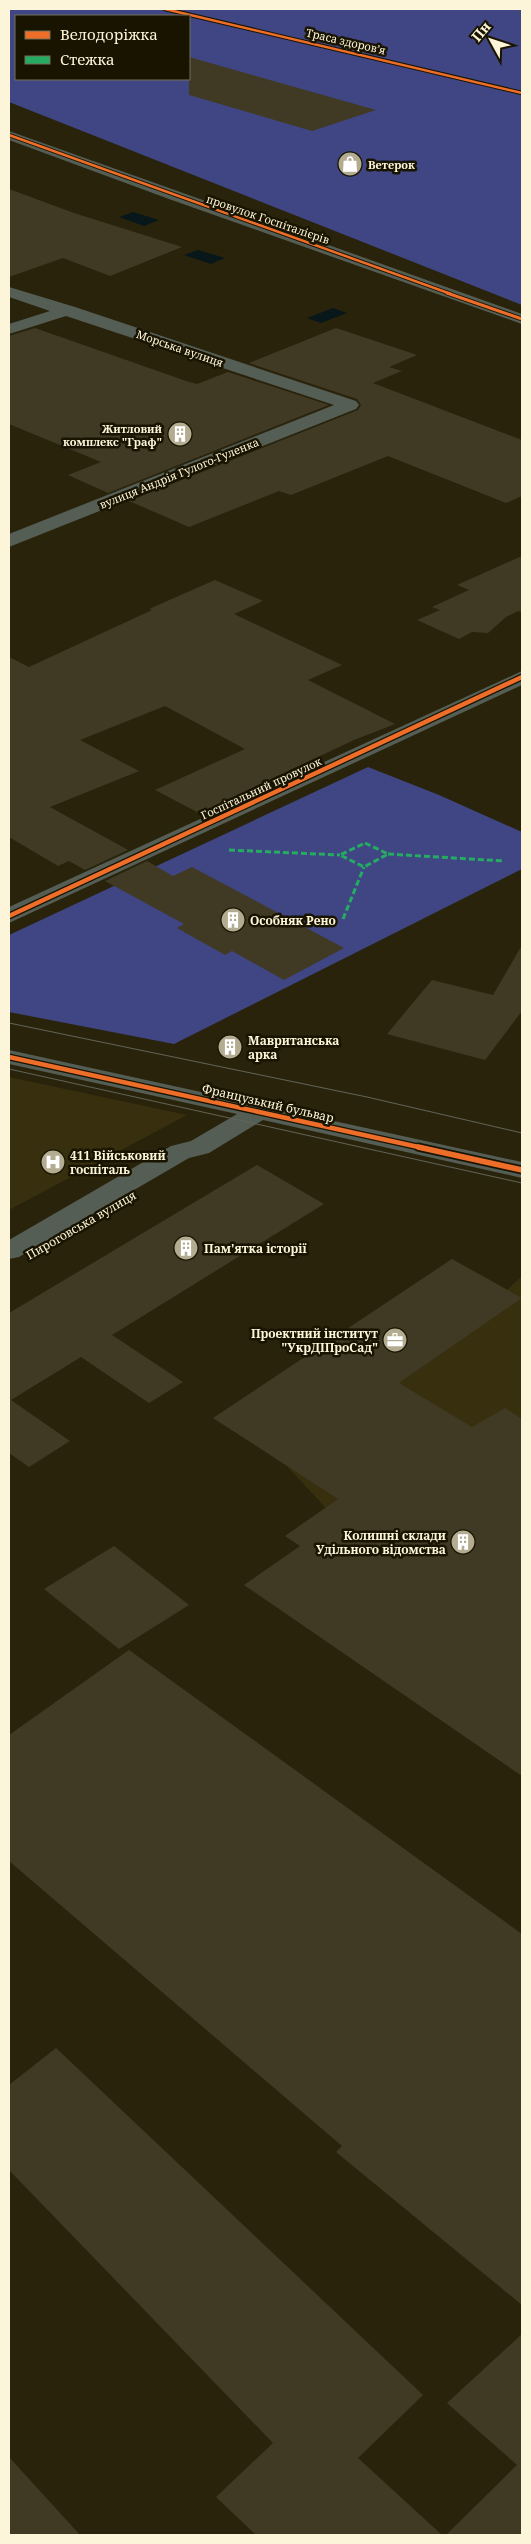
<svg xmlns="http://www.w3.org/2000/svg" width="531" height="2544" viewBox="0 0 531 2544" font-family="'Noto Serif',serif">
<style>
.built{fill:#382f0f}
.green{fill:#3f4683;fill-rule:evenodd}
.water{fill:#081719}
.building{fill:#403a25}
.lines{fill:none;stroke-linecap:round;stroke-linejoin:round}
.minor{fill:#555e54;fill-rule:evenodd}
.tram{stroke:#626457;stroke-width:1}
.quiet{stroke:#26ab63;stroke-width:3;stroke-dasharray:6 3;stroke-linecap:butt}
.cycleway-far3-casing{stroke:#191400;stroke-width:4.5}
.cycleway-far2-casing{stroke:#191400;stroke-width:5}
.cycleway-far1-casing{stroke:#191400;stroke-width:7}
.cycleway-casing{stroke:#191400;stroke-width:9}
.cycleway-far3{stroke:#ee6e29;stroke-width:2.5}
.cycleway-far2{stroke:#ee6e29;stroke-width:3}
.cycleway-far1{stroke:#ee6e29;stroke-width:4.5}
.cycleway{stroke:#ee6e29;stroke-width:5.5}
.labels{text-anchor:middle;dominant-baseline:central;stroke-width:5;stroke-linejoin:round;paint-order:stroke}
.far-street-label{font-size:11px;fill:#fdf5d9;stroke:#191400}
.far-poi-label{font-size:11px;font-weight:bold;fill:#fdf5d9;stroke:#191400;text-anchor:start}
.poi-label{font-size:12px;font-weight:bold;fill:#fdf5d9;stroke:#191400;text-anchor:start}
.street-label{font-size:12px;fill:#fdf5d9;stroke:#191400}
</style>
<rect width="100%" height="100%" fill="#29230c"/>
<!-- built -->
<g class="built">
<path d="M9,1077L187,1115L9,1210Z"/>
<path d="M522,1276V1633L325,1507L284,1463L521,1298L507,1290Z"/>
</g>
<!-- green -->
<g class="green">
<path d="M9,9H522V305L9,102ZM16,16H189V79H16Z"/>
<path d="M368,767L439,795L522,832V869L174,1044L9,1012V935Z"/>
</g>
<!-- water -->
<g class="water">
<path d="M133,212L159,220L144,226L119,217Z"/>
<path d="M198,250L225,258L211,264L184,255Z"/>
<path d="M333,308L347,313L321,323L307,318Z"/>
</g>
<!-- building -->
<g class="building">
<path d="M189,57L376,110L312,131L189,95Z"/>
<path d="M9,189L74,213L182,247L110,276L63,258L9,277Z"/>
<path d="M35,328L189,382L197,384L228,372L329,405L108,493L68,475L101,462L9,424V336Z"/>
<path d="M336,328L417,355L389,367L402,371L373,383L522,440V496L506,503L388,456L291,495L279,491L189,527L129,501L358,410L361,405L357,399L249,363Z"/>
<path d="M522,556V612L518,611L506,617L488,633L472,632L459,639L417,620L440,610L432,607L469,590L457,585Z"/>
<path d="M215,580L263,601L234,614L342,665L308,680L395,724L354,740L199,813L155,790L245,749L165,706L80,740L139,771L50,807L128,850L85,870L69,861L58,866L9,837V657L29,667L152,610L149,609Z"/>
<path d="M147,861L173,876L192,867L344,948L284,980L232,951L225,955L177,928L184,924L105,881Z"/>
<path d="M522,945V1011L485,1060L387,1034L432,980L493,995Z"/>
<path d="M257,1165L324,1204L112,1335L183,1382L149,1403L81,1357L11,1400L70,1441L29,1467L9,1453V1313Z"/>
<path d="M452,1259L522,1298L399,1383L472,1427L505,1408L522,1419V1776L244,1585L300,1546L285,1536L338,1499L213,1418Z"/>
<path d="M114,1546L189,1605L119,1649L44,1589Z"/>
<path d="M129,1650L522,1934V2305L336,2152L342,2146L9,1861V1735Z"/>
<path d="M56,2048L423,2395L358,2458L442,2535H256L216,2497L273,2443L9,2170V2085Z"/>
<path d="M522,2334V2535H446L517,2465L447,2403Z"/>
<path d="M9,2457L80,2535H9Z"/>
</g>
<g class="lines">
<!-- minor -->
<g class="minor">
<path d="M9,131L522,314V324L169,199L9,140Z"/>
<path d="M9,287L75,307L356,401L359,405L356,409L9,547V534L334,405L66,316L9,334V324L50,311L9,297Z"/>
<path d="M522,671V685L9,923V907Z"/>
<path d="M9,1050L522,1162V1178L263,1120L209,1153L189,1158L19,1257L9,1259V1240L171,1146L191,1141L237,1114L9,1064Z"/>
</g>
<!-- tram -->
<g class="tram">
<path d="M9,1023L367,1097L522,1133"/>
<path d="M9,1069L522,1183"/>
</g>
<!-- quiet -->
<g class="quiet">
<path d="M365,843L388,854L364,867L340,855Z"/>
<path d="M229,850L340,855"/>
<path d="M388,854L504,861"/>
<path d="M343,919L364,867"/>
</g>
<defs>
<g id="cycleway-far3">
<path d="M165,9L522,93"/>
<path d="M9,135L451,294"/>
</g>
<path id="cycleway-far2" d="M447,293L522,319"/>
<g id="cycleway-far1">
<path d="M9,916L522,677"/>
<path d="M9,1057L423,1148"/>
</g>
<path id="cycleway" d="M418,1147L522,1170"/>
</defs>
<!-- cycleway-far3 casing -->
<use href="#cycleway-far3" class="cycleway-far3-casing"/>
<!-- cycleway-far2 casing -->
<use href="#cycleway-far2" class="cycleway-far2-casing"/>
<!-- cycleway-far1 casing -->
<use href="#cycleway-far1" class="cycleway-far1-casing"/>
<!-- cycleway casing -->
<use href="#cycleway" class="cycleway-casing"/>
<!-- cycleway-far3 -->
<use href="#cycleway-far3" class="cycleway-far3"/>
<!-- cycleway-far2 -->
<use href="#cycleway-far2" class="cycleway-far2"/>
<!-- cycleway-far1 -->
<use href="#cycleway-far1" class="cycleway-far1"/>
<!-- cycleway -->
<use href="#cycleway" class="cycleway"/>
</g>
<!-- icons -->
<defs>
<symbol id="shop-disc" viewBox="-11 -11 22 22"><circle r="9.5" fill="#b3ac91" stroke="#191400"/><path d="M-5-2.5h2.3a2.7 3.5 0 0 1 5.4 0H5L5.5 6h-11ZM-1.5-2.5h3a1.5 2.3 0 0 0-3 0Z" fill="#fff"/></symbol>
<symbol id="building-disc" viewBox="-11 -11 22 22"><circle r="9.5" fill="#b3ac91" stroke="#191400"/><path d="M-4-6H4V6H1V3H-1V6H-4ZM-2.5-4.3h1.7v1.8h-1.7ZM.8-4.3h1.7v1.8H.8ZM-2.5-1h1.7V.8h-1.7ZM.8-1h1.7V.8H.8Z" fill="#fff"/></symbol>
<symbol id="hospital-disc" viewBox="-11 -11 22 22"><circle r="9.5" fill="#b3ac91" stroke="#191400"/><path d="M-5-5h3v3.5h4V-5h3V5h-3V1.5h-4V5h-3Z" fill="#fff"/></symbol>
<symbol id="office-disc" viewBox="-11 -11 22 22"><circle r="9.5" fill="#b3ac91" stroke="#191400"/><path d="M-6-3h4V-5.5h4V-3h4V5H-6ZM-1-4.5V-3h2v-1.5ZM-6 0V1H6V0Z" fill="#fff"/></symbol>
</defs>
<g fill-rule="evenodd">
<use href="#shop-disc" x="336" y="150" width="28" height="28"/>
<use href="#building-disc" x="166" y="420" width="28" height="28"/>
<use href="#building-disc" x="219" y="906" width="28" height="28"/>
<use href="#building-disc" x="216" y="1033" width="28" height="28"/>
<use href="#hospital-disc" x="39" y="1148" width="28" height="28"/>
<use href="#building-disc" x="172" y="1234" width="28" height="28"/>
<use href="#office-disc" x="381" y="1326" width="28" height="28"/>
<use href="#building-disc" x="449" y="1528" width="28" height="28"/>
</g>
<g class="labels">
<!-- far-street labels -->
<g class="far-street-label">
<text transform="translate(346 41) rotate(13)">Траса здоров’я</text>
<text transform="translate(268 219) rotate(19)">провулок Госпіталієрів</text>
<text transform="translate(180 348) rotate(19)">Морська вулиця</text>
<text transform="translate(179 473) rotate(-22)">вулиця Андрія Гулого-Гуленка</text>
<text transform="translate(261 788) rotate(-25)">Госпітальний провулок</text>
</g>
<!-- far-poi labels -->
<g class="far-poi-label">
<text x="368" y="164">Ветерок</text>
<text x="162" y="428" text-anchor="end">Житловий<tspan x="162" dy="13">комплекс "Граф"</tspan></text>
</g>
<!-- poi labels -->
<g class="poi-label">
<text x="250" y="920">Особняк Рено</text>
<text x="248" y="1040">Мавританська<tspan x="248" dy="14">арка</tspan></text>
<text x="70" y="1155">411 Військовий<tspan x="70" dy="14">госпіталь</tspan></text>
<text x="204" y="1248">Пам'ятка історії</text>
<text x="378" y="1333" text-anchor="end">Проектний інститут<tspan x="378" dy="14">"УкрДІПроСад"</tspan></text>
<text x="446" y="1535" text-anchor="end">Колишні склади<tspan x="446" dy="14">Удільного відомства</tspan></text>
</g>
<!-- street labels -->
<g class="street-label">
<text transform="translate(268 1103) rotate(13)">Французький бульвар</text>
<text transform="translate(81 1225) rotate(-30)">Пироговська вулиця</text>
</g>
</g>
<!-- border -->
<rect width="531" height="2544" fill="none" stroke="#fdf5d9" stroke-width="20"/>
<!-- legend -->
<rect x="15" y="15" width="175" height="65" fill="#191400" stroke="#746e57"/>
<rect x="25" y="31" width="25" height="8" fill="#ee6e29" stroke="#746e57"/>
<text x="60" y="40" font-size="15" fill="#fdf5d9">Велодоріжка</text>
<rect x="25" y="56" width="25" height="8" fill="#26ab63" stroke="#746e57"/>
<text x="60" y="65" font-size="15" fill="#fdf5d9">Стежка</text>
<!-- north arrow -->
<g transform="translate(491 40) rotate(310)" stroke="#191400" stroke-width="4" paint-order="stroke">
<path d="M0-4L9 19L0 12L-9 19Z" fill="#fdf5d9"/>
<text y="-8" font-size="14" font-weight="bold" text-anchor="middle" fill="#fdf5d9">Пн</text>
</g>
</svg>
